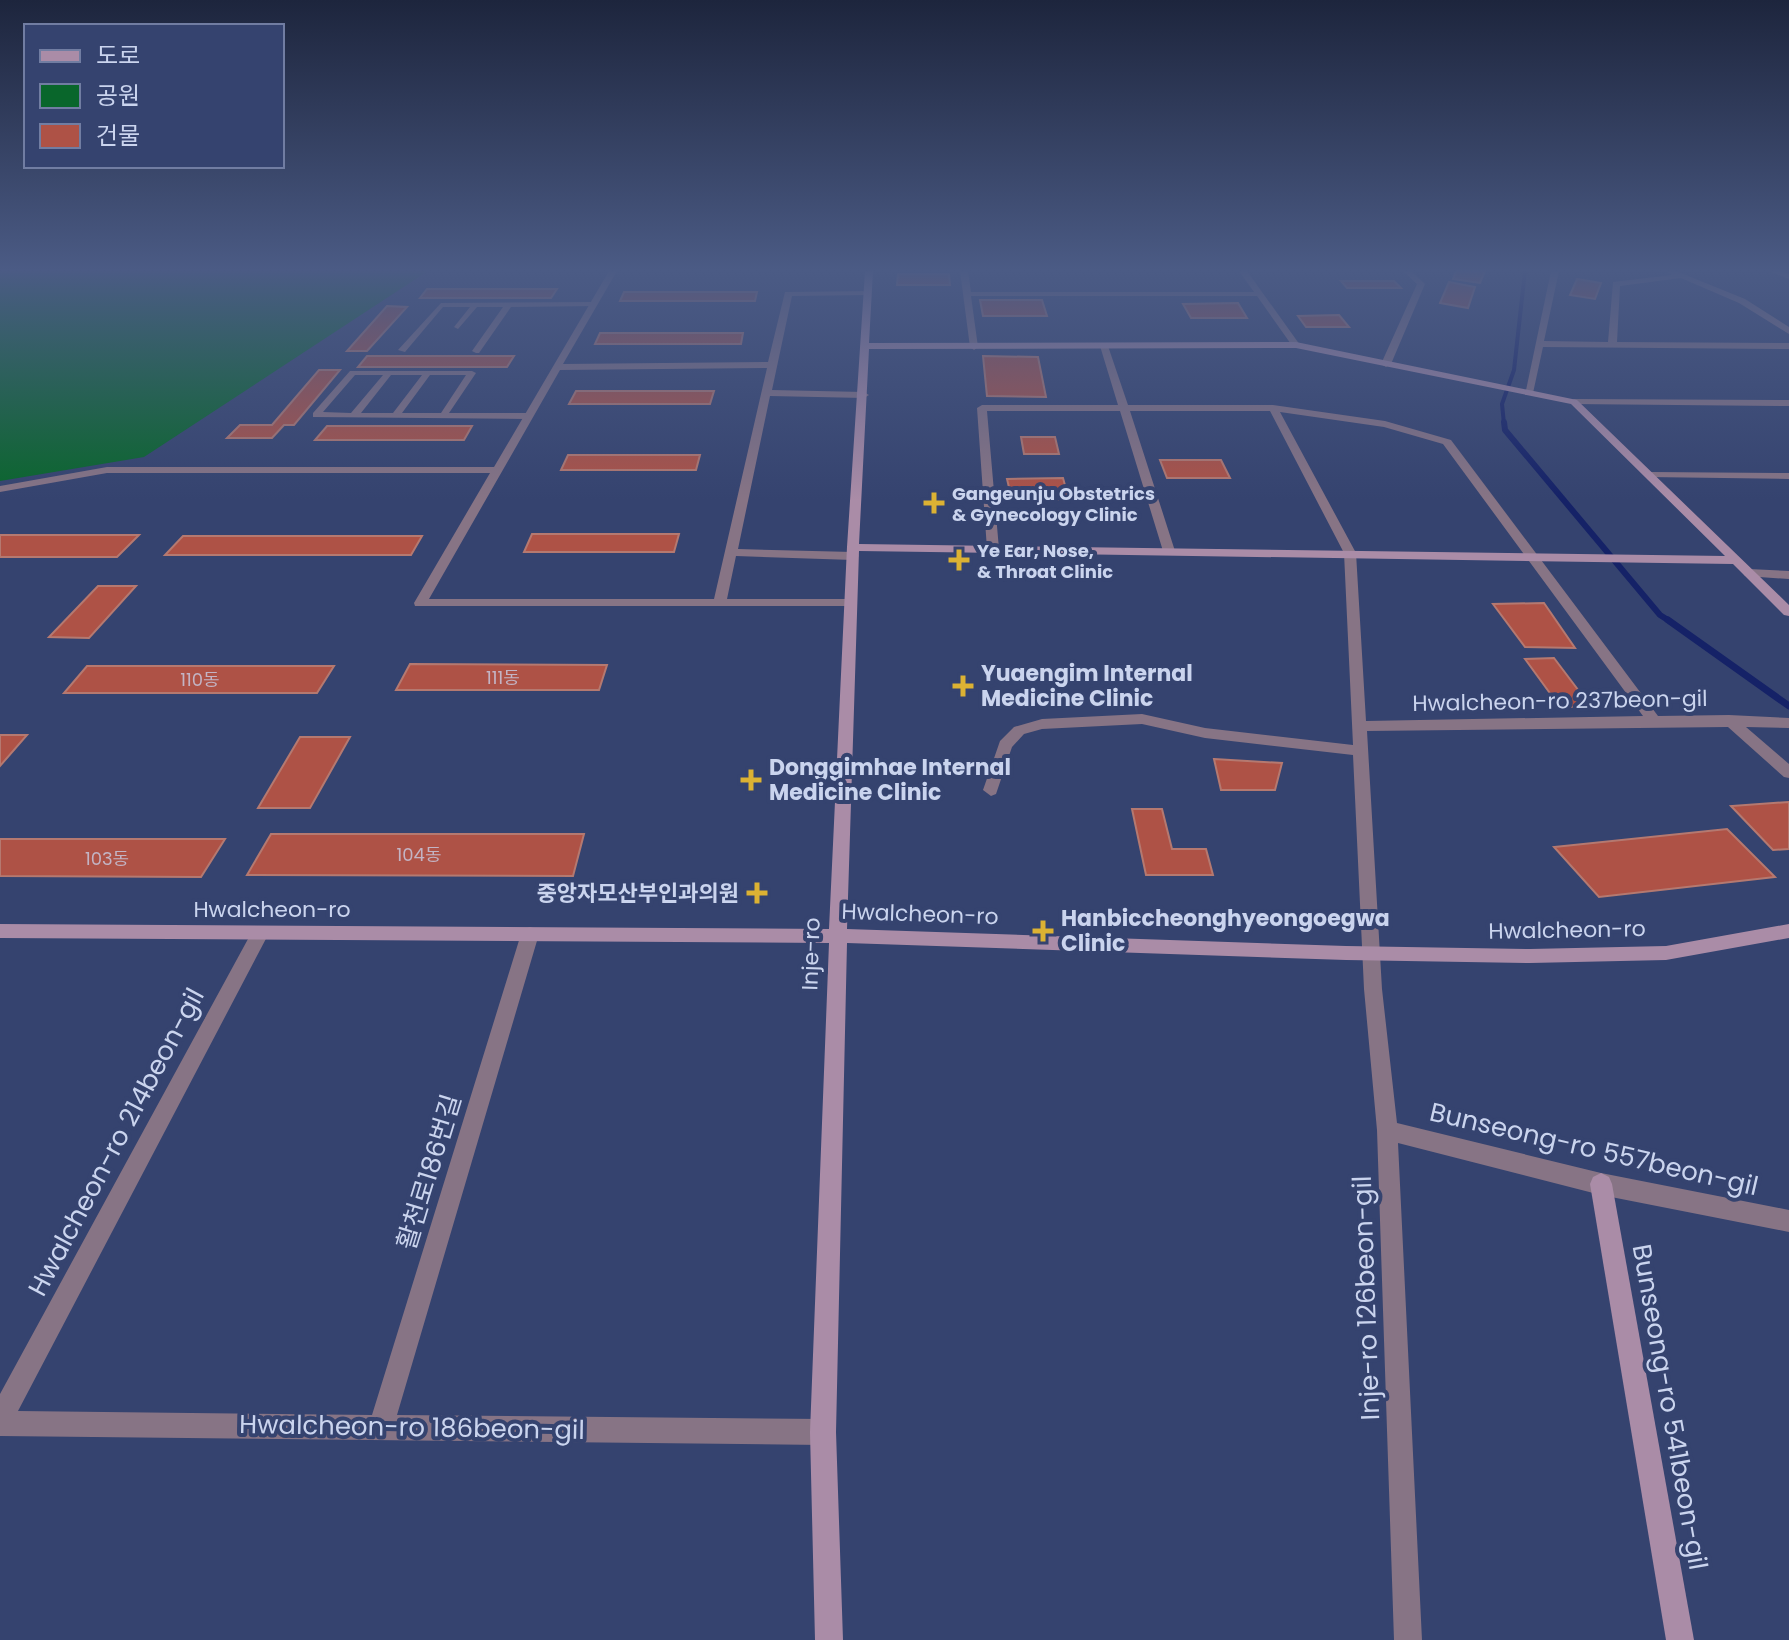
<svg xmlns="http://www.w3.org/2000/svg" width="1789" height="1640" viewBox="0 0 1789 1640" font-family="Poppins,'Noto Sans KR',sans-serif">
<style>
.green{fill:#09662b}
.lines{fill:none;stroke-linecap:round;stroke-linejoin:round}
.stream-far2{stroke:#152267;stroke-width:4}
.stream-far1{stroke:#152267;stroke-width:6}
.stream{stroke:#152267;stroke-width:7}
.building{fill:#ae5246;stroke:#b57970;stroke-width:2}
.lane{fill:#877485;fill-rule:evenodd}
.street{fill:#877485;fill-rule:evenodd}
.secondary{fill:#aa8ca7;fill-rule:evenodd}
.poi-dot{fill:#dcb233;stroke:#35436f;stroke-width:3}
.labels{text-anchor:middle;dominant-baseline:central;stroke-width:8;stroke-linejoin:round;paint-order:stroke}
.far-poi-label{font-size:18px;font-weight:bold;fill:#cad4ee;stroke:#35436f;text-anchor:start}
.number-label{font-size:18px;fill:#c3b4c4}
.poi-label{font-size:22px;font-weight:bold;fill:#cad4ee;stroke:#35436f;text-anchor:start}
.street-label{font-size:22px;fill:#cad4ee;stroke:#35436f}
.near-street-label{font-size:26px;fill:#cad4ee;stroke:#35436f}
</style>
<rect width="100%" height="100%" fill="#35436f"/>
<!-- green -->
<path class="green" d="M0,271H428L144,457L0,481Z"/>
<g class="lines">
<!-- stream-far2 -->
<path class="stream-far2" d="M1504,424L1502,404L1514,370L1525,271"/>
<!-- stream-far1 -->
<path class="stream-far1" d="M1504,422L1505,430L1660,615L1671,622"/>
<!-- stream -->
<path class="stream" d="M1668,620L1789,706"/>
</g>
<!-- building -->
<g class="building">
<path d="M1456,271H1485L1480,283L1453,279Z"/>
<path d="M898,274H949L950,285H897Z"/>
<path d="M1577,279L1601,283L1595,299L1570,295Z"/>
<path d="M1341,281H1394L1401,288H1347Z"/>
<path d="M1449,282L1475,287L1468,308L1440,303Z"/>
<path d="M427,289H557L551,298H420Z"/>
<path d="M624,292H757L755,301H620Z"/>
<path d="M980,300H1042L1047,316H983Z"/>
<path d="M1238,303L1247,318H1191L1183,304Z"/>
<path d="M387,306L407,307L367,351H347Z"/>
<path d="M1339,315L1349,327H1306L1298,316Z"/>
<path d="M600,333H743L741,344H595Z"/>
<path d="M367,356H514L507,367H358Z"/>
<path d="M983,356L1038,357L1046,397L987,396Z"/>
<path d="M319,370H340L294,425H284L272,438H227L240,425H272Z"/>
<path d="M576,391H714L710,404H569Z"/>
<path d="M327,426H472L464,440H315Z"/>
<path d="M1021,437H1055L1059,454H1024Z"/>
<path d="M568,455H700L696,470H561Z"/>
<path d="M1160,460H1221L1230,478H1167Z"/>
<path d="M1063,478L1069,500H1012L1007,479Z"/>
<path d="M532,534H679L674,552H524Z"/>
<path d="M0,535H139L117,557H0Z"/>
<path d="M183,536H422L411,555H165Z"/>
<path d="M98,586H136L89,638L49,637Z"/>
<path d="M1544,603L1575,648L1525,647L1493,604Z"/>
<path d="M1554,658L1591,707H1560L1525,659Z"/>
<path d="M410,664L607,665L599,690H396Z"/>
<path d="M87,666H334L317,693H64Z"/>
<path d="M0,735H27L0,766Z"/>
<path d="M300,737H350L310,808H258Z"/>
<path d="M1214,759L1282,763L1275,790H1221Z"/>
<path d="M1789,802V849L1773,850L1731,806Z"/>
<path d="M1132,809H1162L1172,849H1206L1213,875H1146Z"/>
<path d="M1727,829L1775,877L1599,897L1554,847Z"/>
<path d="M271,834H584L573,876L247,875Z"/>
<path d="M0,839H225L201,877L0,876Z"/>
</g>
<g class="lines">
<!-- lane -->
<g class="lane">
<path d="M593,302L596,306L511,307L479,353H476L472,351L503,307H477L458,329L454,327L470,307H443L405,352L398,350L441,303Z"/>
<path d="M350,371H472L476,373L449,413H527L531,416L527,419L313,417V413ZM355,375H383L351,413L323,412ZM391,375H422L393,413H361ZM430,375H466L441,413H402Z"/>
</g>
<!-- street -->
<g class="street">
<path d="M609,271H617L563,364L768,362L785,292L872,291L869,295L792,296L772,390L864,392L869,395L864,398L770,396L738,549L853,552L859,556L853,560L736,556L727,599H852L857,600V606H415L414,603L490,473H107L0,492V486L107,467H494ZM767,368L714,599H429L560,370Z"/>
<path d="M960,271H968L971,292H1254L1239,271H1247L1300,345L1293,347L1257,296H971L978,347L974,350L970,347Z"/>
<path d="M1403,271H1411L1425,284L1391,364L1386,367L1381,364L1417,284Z"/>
<path d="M1551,271H1559L1544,341L1608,342L1613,282L1672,275L1666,271H1676L1745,299L1789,327V334L1739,303L1681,278L1620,286L1617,342L1789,343V349L1543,347L1533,393L1525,395Z"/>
<path d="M1769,271H1779L1789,274V279Z"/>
<path d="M1104,343L1108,346L1128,405H1273L1385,421L1451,440L1658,716L1729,715L1789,718V728L1746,727L1789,764V778L1784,777L1728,727L1367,731L1382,989L1397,1123L1601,1173L1789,1210V1232L1601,1195L1398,1143L1422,1640H1394L1377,1130L1364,989L1353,755L1205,738L1142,724L1042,729L1024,734L1012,747L996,794L991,796L983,790L1000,741L1014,727L1042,719L1142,714L1205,728L1353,745L1344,553L1270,411H1130L1175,551L1169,555L1163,551L1120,411H987L999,549L993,553L987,549L977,408L982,405H1118L1100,346ZM1280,412L1384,427L1443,444L1643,716L1366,721L1356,553Z"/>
<path d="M1574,399L1789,400V406L1571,404V400Z"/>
<path d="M1651,472L1789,473V479L1647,477V473Z"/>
<path d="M1749,569L1789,571V579L1745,576L1743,573Z"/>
<path d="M260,926L266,928L269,933L18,1411L372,1415L521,934L524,929L530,927L536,929L539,934L397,1415L823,1419L832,1423L836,1432L832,1441L823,1445L0,1436V1394L254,928Z"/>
</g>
<!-- secondary -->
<g class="secondary">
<path d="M865,271H873L869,343L1296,342L1577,400L1789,605V616L1784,615L1733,564L859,551L847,929L1346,946L1530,949L1666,946L1789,924V938L1666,960L1530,963L1346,960L847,943L836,1432L843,1640H815L810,1432L829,943L0,938V924L829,929L847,547ZM1296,348L1571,404L1725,556L859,544L869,349Z"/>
<path d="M1601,1173L1609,1177L1612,1184L1694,1640H1666L1590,1184L1593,1177Z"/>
</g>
</g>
<!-- sky -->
<linearGradient id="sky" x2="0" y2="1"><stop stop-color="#1d253d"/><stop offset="0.54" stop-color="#4b5b85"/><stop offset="1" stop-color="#4b5b85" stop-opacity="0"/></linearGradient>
<rect width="1789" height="500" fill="url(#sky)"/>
<!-- markers -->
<g class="poi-dot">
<path d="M930 491h8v8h8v8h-8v8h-8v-8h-8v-8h8z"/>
<path d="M955 548h8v8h8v8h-8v8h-8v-8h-8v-8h8z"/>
<path d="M959 674h8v8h8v8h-8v8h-8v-8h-8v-8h8z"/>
<path d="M747 768h8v8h8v8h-8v8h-8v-8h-8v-8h8z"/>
<path d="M753 881h8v8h8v8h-8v8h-8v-8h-8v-8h8z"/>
<path d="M1039 919h8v8h8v8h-8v8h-8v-8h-8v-8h8z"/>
</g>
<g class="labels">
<!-- far-poi labels -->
<g class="far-poi-label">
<text x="952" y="493">Gangeunju Obstetrics<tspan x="952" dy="21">&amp; Gynecology Clinic</tspan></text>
<text x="977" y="550">Ye Ear, Nose,<tspan x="977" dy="21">&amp; Throat Clinic</tspan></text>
</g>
<!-- number labels -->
<g class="number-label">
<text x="503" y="677">111동</text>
<text x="200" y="679">110동</text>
<text x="419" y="854">104동</text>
<text x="107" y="858">103동</text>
</g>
<!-- poi labels -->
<g class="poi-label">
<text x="981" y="673">Yuaengim Internal<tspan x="981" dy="25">Medicine Clinic</tspan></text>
<text x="769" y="767">Donggimhae Internal<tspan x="769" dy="25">Medicine Clinic</tspan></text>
<text x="739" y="893" text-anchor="end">중앙자모산부인과의원</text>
<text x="1061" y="918">Hanbiccheonghyeongoegwa<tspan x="1061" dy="25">Clinic</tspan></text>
</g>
<!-- street labels -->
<g class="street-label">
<text transform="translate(1560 701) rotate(-1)">Hwalcheon-ro 237beon-gil</text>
<text x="272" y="909">Hwalcheon-ro</text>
<text transform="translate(920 914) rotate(2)">Hwalcheon-ro</text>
<text transform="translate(1567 930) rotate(-1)">Hwalcheon-ro</text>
<text transform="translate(811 954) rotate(-88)">Inje-ro</text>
</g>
<!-- near-street labels -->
<g class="near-street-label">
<text transform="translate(116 1142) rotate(-62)">Hwalcheon-ro 214beon-gil</text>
<text transform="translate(1594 1149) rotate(13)">Bunseong-ro 557beon-gil</text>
<text transform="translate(429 1172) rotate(-73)">활천로186번길</text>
<text transform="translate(1366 1298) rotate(-92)">Inje-ro 126beon-gil</text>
<text transform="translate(1670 1407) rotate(80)">Bunseong-ro 541beon-gil</text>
<text transform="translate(412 1427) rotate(1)">Hwalcheon-ro 186beon-gil</text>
</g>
</g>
<!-- legend -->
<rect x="24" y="24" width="260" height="144" fill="#35436f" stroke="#717da2" stroke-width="2"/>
<rect x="40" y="50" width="40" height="12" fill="#aa8ca7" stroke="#717da2" stroke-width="2"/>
<text x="96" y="64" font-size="24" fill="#cad4ee">도로</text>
<rect x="40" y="84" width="40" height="24" fill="#09662b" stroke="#717da2" stroke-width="2"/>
<text x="96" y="104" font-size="24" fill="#cad4ee">공원</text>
<rect x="40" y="124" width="40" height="24" fill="#ae5246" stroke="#717da2" stroke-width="2"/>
<text x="96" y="144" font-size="24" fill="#cad4ee">건물</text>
</svg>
